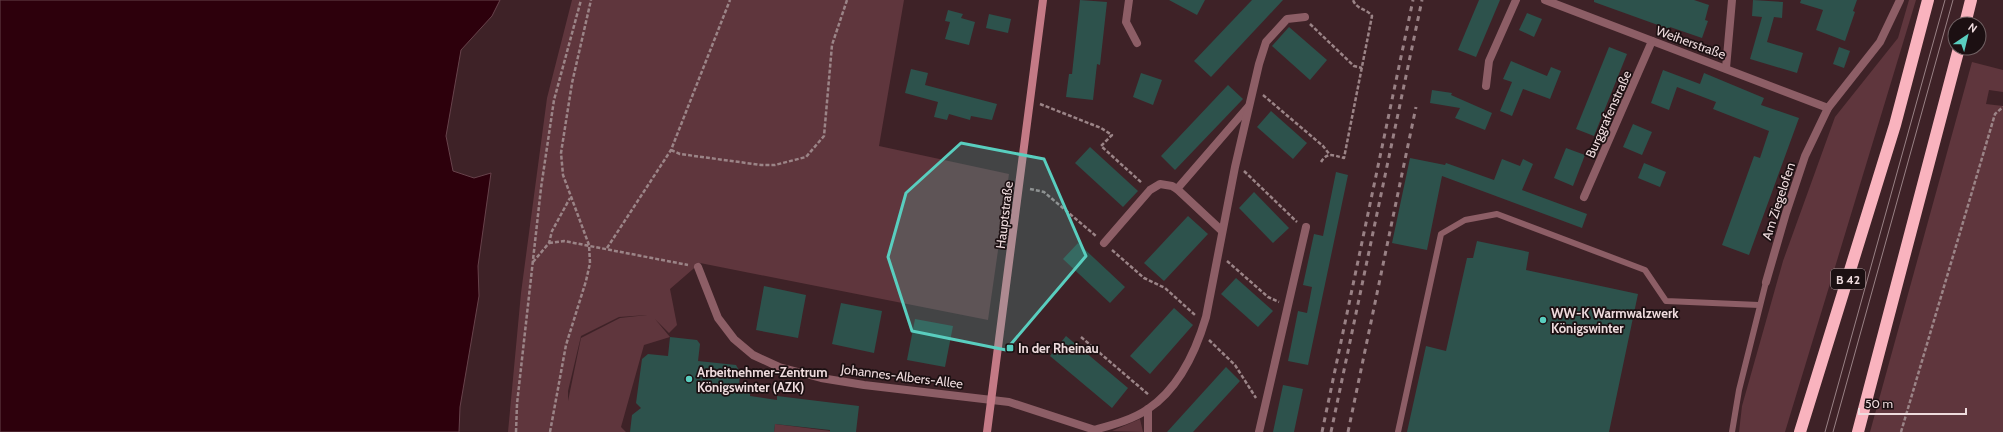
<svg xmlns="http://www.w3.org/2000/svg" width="2003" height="432" viewBox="0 0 2003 432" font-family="Cabin,sans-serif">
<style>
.green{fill:#5f363d;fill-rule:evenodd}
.water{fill:#2d000c;stroke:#67424b}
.building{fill:#2d524c}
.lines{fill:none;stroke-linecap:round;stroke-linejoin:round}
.path{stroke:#9b8487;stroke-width:2.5;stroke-dasharray:4 2;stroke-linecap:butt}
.lane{stroke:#8d5e66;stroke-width:6}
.street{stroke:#8d5e66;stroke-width:8}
.secondary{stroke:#c47a86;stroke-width:8}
.highway{stroke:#f9b3be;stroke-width:12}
.tram{stroke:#998185;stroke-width:1}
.rail{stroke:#998185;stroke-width:3;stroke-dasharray:5 5;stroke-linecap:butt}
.marked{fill:#59cebf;fill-opacity:0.2;stroke:#59cebf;stroke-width:3;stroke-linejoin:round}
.poi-dot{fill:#59cebf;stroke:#1c1012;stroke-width:1.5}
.labels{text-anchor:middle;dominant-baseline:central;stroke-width:3.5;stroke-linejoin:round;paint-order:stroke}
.shield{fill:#1c1012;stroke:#af9ea0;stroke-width:1}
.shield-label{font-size:12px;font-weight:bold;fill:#eedbdd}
.street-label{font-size:13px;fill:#eedbdd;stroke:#1c1012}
.poi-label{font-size:13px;font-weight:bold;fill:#eedbdd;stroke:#1c1012;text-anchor:start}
</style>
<rect width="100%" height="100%" fill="#3e2227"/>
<!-- green -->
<g class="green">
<path d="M572,0H904L879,146L1009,174L988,320L700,263L670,289L677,325L669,333L655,319L670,337L644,345L621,427L626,432H569V419V432H508L521,293L547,98ZM647,315L620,318L581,338L568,401V391L581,336L619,317Z"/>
<path d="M1909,0H1916L1785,432H1739L1742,406L1783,261L1835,117L1898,38Z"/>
<path d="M1972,62L2003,70V92L1989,90L1986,104L2003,106V432H1870Z"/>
<path d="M1140,419L1143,432L1112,431Z"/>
<path d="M775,424L830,431V432H774Z"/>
</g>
<!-- water -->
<path class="water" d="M0,0H500L492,16L461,50L446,136L453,171L474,178L491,173L478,266L479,296L460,407L459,432H0Z"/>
<!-- building -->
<g class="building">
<path d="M1080,0L1107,2L1100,65L1097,64L1093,100L1066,97L1069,74H1072Z"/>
<path d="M1169,0H1205L1197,15Z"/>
<path d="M1252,0H1283L1211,77L1194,61Z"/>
<path d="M1479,0H1500L1476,57L1458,50Z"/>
<path d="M1594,0H1694L1709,5L1705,20L1708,21L1702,38L1670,27L1669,29L1594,2Z"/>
<path d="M1753,0L1783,2L1782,18L1774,17L1767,42L1803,53L1797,73L1750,59L1762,17L1752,16Z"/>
<path d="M1801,0H1857L1853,11L1855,12L1845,41L1816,30L1823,10L1800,3Z"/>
<path d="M948,10L963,14L961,18L975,22L969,45L945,39L950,22L945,21Z"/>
<path d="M1527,13L1542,19L1534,37L1519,30Z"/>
<path d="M989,14L1011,19L1008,33L986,28Z"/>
<path d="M1289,27L1327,60L1310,80L1272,46Z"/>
<path d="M1609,47L1627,54L1594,136L1576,129Z"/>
<path d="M1839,47L1850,51L1844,68L1833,64Z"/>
<path d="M1511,61L1547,76L1551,67L1561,71L1550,99L1523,89L1512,116L1500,111L1512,82L1503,79Z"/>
<path d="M911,69L928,73L925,85L997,104L992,120L971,116L970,120L949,114L947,120L934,117L938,102L905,93Z"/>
<path d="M1663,70L1700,84L1704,73L1764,98L1761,105L1799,118L1749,255L1722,245L1754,156L1760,158L1769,131L1713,109L1716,102L1677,87L1669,110L1651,103Z"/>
<path d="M1141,73L1162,80L1153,105L1133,97Z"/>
<path d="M1228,85L1243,99L1175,170L1161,156Z"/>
<path d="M1432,90L1452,93L1451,95L1492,113L1485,130L1455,118L1460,108L1430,103Z"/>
<path d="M1271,111L1307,143L1293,159L1257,127Z"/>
<path d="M1633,124L1652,132L1642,155L1623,147Z"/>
<path d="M1090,147L1138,191L1123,207L1075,163Z"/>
<path d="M1566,148L1585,155L1573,186L1554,178Z"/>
<path d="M1410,158L1445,165L1446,163L1494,180L1502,159L1520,166L1523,159L1533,164L1522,190L1587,214L1582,228L1442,176L1427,250L1392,243Z"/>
<path d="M1644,163L1666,172L1660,187L1638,178Z"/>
<path d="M1336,172L1348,175L1308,365L1288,361L1298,311L1307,313L1312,287L1303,285L1314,234L1323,236Z"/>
<path d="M1254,192L1289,228L1273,243L1239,208Z"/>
<path d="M1188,216L1208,234L1164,281L1144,263Z"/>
<path d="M1477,241L1529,252L1526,270L1638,294L1609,432H1407L1426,346L1446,351L1467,258H1473Z"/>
<path d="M1078,243L1125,287L1110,303L1063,259Z"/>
<path d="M1236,278L1273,311L1258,327L1221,294Z"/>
<path d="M764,286L806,295L798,338L756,330Z"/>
<path d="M841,303L882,311L874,353L832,344Z"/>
<path d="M1174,308L1193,325L1150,374L1130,356Z"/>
<path d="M915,319L953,326L945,367L907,360Z"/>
<path d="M1066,336L1128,388L1112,408L1050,356Z"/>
<path d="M670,337L697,340L700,344L698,361L736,365L740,372L739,386L751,388L750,396L777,400V396L859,406L856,432H830V430L775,424L774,432H630L632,415L641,408L636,403L642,359L648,354L668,356Z"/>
<path d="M1226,367L1240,381L1193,432H1167Z"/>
<path d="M1283,385L1303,389L1294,432H1273Z"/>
</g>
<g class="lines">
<!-- path -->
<g class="path">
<path d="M1310,24L1354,66L1362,68"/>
<path d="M1263,95L1323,146L1330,155"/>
<path d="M1040,104L1101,128L1112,135L1101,146L1142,183"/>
<path d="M671,150L680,154L761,165H775L806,157L824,136L832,45L847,0"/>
<path d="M1321,162C1327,152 1333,155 1344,158L1372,16C1366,8 1357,10 1353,0"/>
<path d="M1244,171L1297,222"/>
<path d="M1030,189L1044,192L1096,236"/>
<path d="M549,243L564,241L688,265"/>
<path d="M607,248L671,150L730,0"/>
<path d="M1112,250L1144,278L1165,288L1195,315"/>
<path d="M1227,261L1268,297L1279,302"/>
<path d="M533,262L549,243L552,231L570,198"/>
<path d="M1081,337L1149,395"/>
<path d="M1209,340L1235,365L1256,398"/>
<path d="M516,432L517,404L541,188L554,100L581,0"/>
<path d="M550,432L566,345L586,281L590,263L589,245L563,175L561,153L572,83L591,0"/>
<path d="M1901,432L1995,114L2003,107"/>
</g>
<!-- lane -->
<g class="lane">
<path d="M1398,432L1441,234L1465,220L1497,214L1645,270L1666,301L1759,305"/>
<path d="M1732,432L1739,390L1766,282"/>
</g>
<!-- street -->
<g class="street">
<path d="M1129,0L1126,22L1137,43"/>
<path d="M1545,0L1828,108"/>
<path d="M1726,68L1732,0"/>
<path d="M1486,86L1489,61L1516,0"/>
<path d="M1584,197L1652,41"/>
<path d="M1221,230L1177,189L1248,107"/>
<path d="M1104,243L1150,190L1160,184L1172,186L1177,189"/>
<path d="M698,267L718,318L734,339L753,355L779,367L821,378L864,385L1009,402L1098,431"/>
<path d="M1766,282L1786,213L1805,156L1828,108L1880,42L1900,0"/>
<path d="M1094,430C1112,425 1132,420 1148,409C1178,389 1196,351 1206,317L1235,167L1259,64L1266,42L1287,19L1305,17"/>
<path d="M1148,432V409"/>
<path d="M1259,432L1306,227"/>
</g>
<!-- secondary -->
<path class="secondary" d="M987,432L1043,0"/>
<!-- highway -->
<g class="highway">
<path d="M1965,24L1971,0"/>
<path d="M1800,432L1895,125L1928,0"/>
<path d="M1858,432L1959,48"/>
</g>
<!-- tram -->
<g class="tram">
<path d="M1825,432L1945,0"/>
<path d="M1833,432L1953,0"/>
</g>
<!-- rail -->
<g class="rail">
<path d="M1322,432L1413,0"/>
<path d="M1331,432L1422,0"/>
<path d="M1348,432L1416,107"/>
</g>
</g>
<!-- marked area -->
<path class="marked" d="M961,143L1044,159L1086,256L1006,350L912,331L888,257L906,193Z"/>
<!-- markers -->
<g class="poi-dot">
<circle cx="1543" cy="320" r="4"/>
<rect x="1006" y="344" width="8" height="8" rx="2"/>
<circle cx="689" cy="379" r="4"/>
</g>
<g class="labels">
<!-- shield labels -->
<rect class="shield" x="1831" y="269" width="34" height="20" rx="3"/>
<g class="shield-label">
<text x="1848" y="279">B 42</text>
</g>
<!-- street labels -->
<g class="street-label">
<text transform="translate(1691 42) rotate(20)">Weiherstraße</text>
<text transform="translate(1608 114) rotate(-66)">Burggrafenstraße</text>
<text transform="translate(1778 201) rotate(-72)">Am Ziegelofen</text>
<text transform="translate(1004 215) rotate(-83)">Hauptstraße</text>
<text transform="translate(902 376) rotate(7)">Johannes-Albers-Allee</text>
</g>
<!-- poi labels -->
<g class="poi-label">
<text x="1551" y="313">WW-K Warmwalzwerk<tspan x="1551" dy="15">Königswinter</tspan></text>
<text x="1018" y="348">In der Rheinau</text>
<text x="697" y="372">Arbeitnehmer-Zentrum<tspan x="697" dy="15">Königswinter (AZK)</tspan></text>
</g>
</g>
<!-- north arrow -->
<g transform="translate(1967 36) rotate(35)"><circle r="19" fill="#1c1012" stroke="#706163"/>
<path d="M0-3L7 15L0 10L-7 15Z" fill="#59cebf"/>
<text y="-6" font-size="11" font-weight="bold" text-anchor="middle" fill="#eedbdd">N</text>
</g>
<!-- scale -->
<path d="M1859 408v6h107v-6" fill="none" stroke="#eedbdd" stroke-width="2"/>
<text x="1865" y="408" font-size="12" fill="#eedbdd" stroke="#1c1012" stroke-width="3" paint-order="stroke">50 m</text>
</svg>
